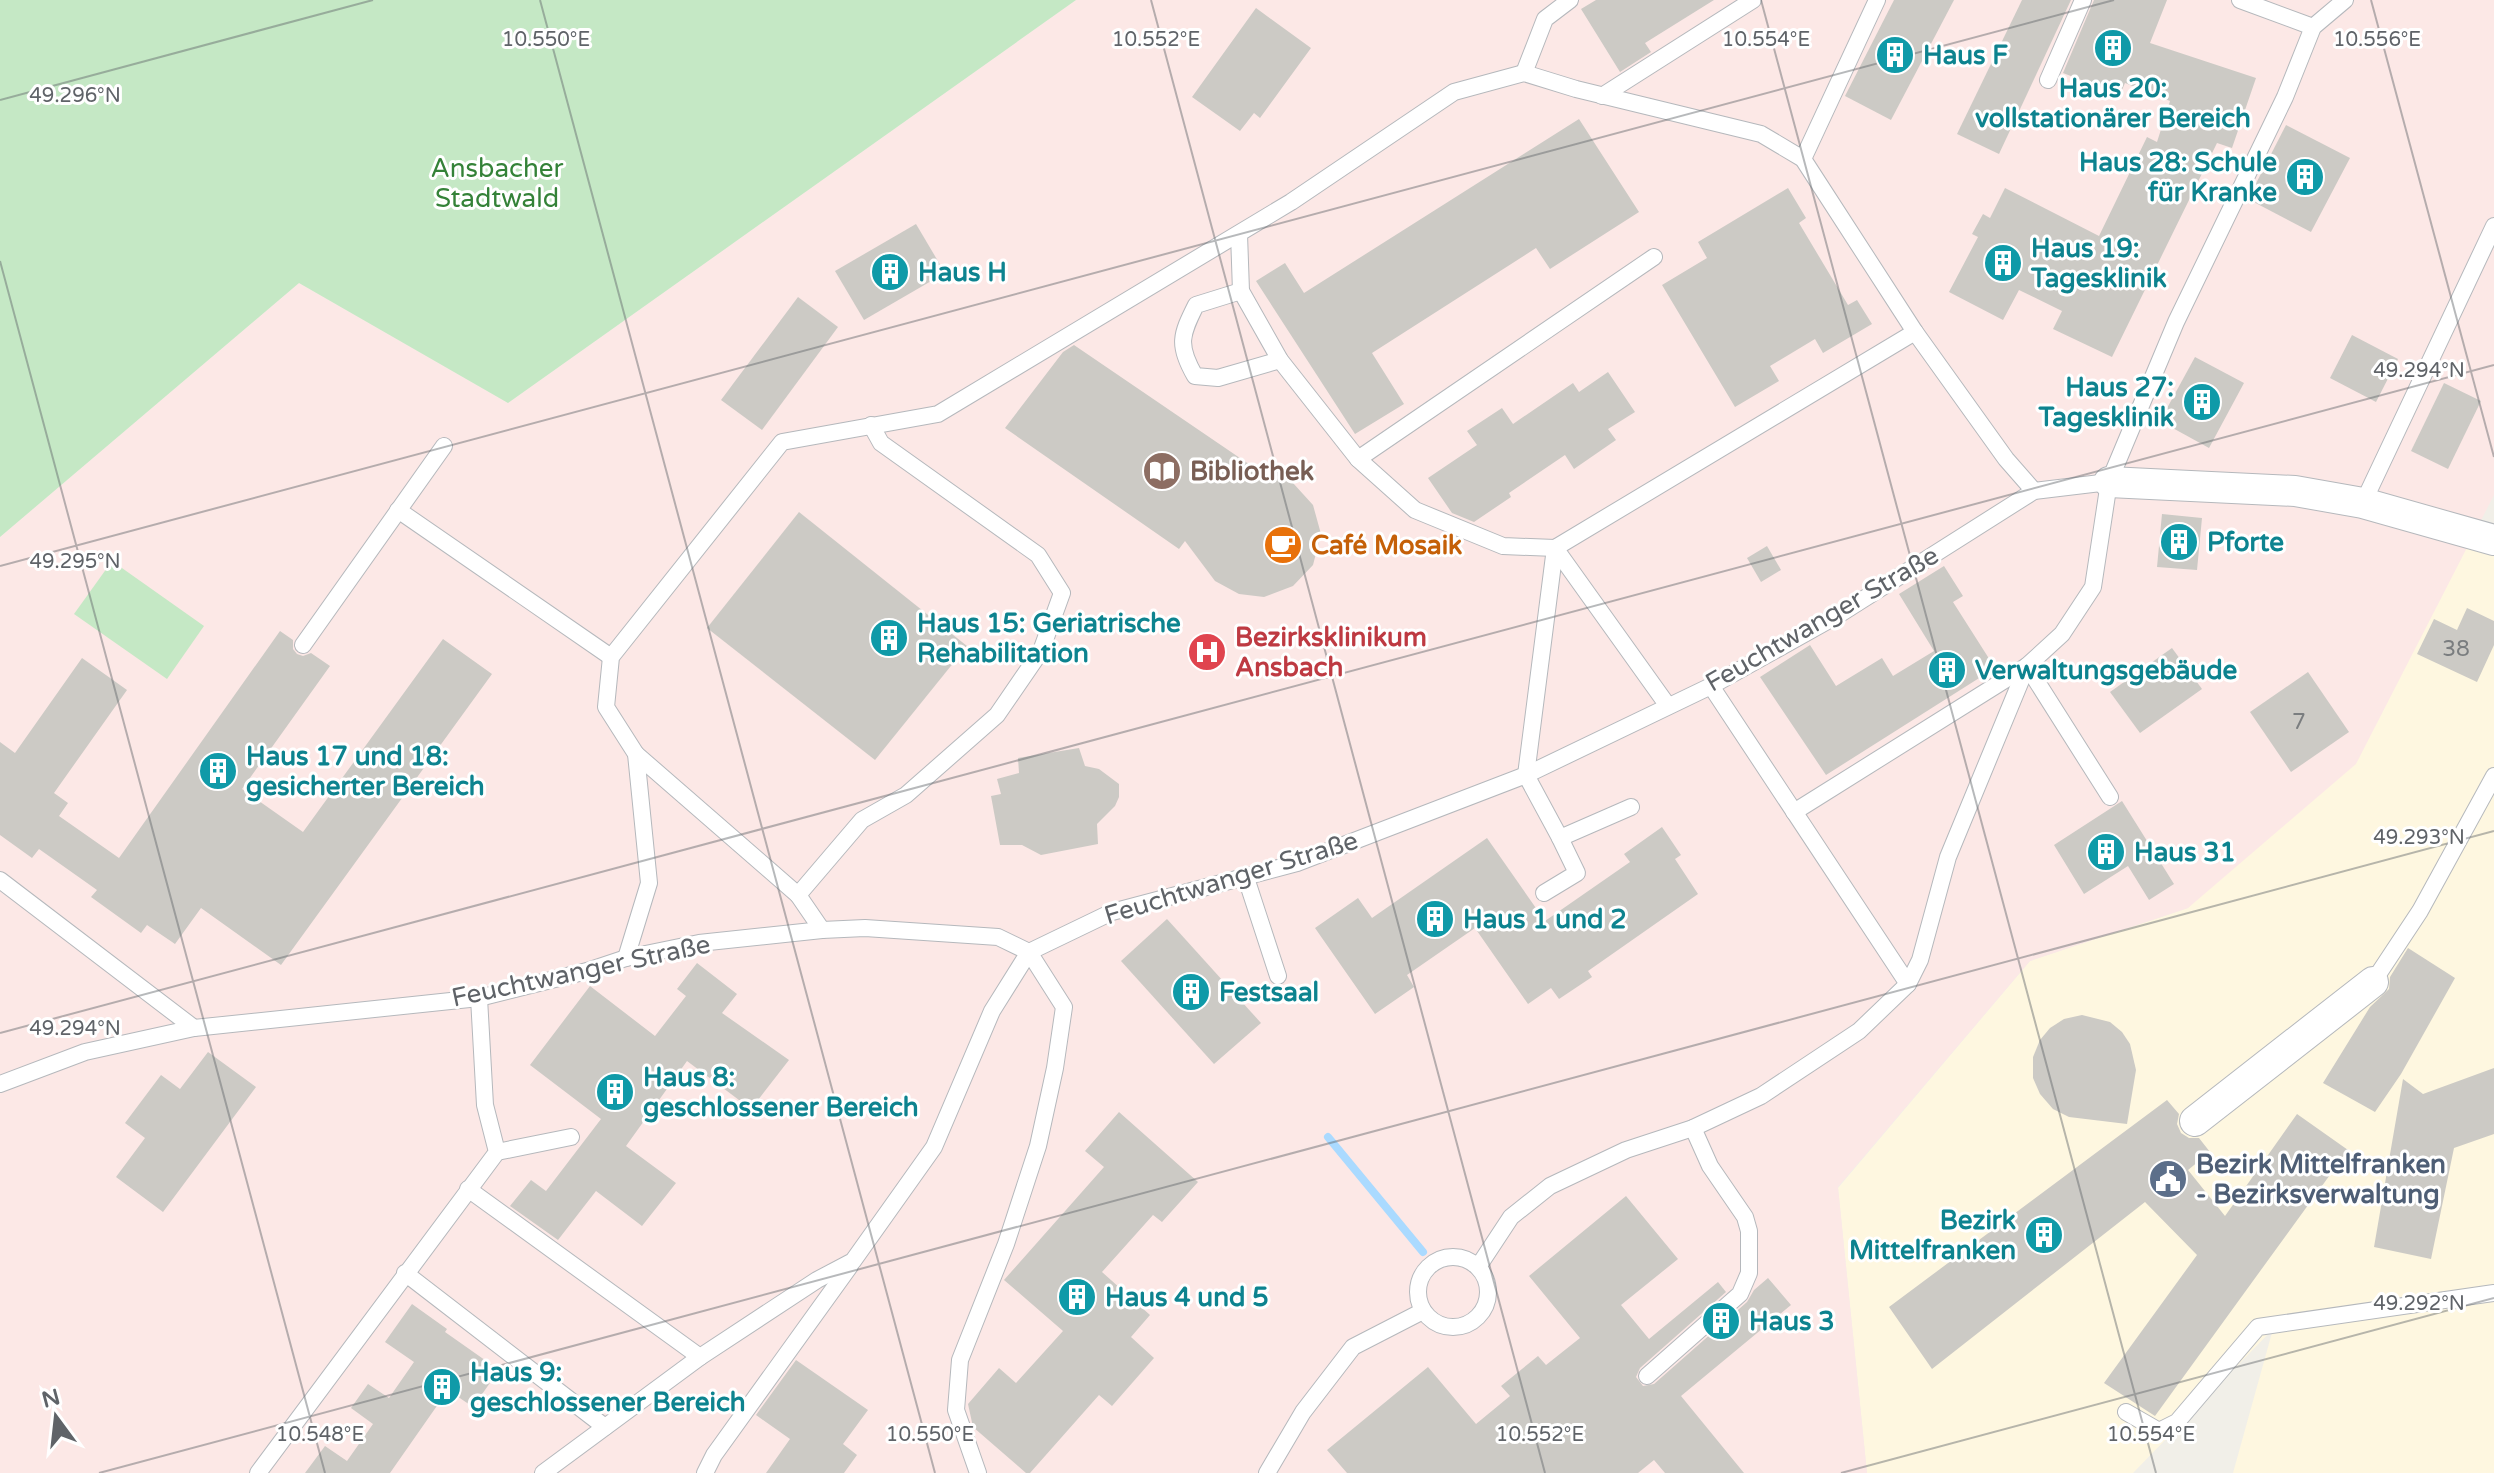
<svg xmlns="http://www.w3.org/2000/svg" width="2494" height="1473" viewBox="0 0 2494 1473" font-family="'Varela Round',sans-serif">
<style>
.commercial{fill:#fef7e0}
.medical{fill:#fce8e6}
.green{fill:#c5e8c5}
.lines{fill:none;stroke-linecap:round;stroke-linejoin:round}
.stream{stroke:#aadaff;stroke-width:8}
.building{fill:#cccac5}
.lane-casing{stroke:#b5b8bc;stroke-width:18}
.street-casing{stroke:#b5b8bc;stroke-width:32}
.lane{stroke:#fff;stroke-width:16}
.street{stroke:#fff;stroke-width:30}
.ticks{fill:none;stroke:#5f6368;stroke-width:2;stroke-opacity:0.45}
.labels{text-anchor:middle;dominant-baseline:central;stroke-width:6;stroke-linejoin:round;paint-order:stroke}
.number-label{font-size:22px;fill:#7a7d7f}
.culture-label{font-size:26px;font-weight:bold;fill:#0d838f;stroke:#fff;text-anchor:start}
.park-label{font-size:26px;fill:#348238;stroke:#fff}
.education-label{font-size:26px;font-weight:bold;fill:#785e54;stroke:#fff;text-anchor:start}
.food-label{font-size:26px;font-weight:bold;fill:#c56008;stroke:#fff;text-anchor:start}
.street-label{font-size:26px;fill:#5f6368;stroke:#fff}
.health-label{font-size:26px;font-weight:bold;fill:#be3a42;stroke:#fff;text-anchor:start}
.service-label{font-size:26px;font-weight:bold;fill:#4e5e75;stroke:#fff;text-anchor:start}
.ticks-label{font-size:20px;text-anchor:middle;fill:#5f6368;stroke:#fff;stroke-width:6;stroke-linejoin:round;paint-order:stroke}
</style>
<rect width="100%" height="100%" fill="#f1efe8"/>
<!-- commercial -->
<path class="commercial" d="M2471,540L2494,548V1473H2233L2273,1329L2133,1473H1867L1838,1188L2030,961L2188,908Z"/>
<!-- medical -->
<path class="medical" d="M1076,0H2494V495L2356,764L2188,908L2030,961L1838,1187L1867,1473H0V537L299,283L508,403Z"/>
<!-- green -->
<g class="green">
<path d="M0,0H1076L508,403L299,283L0,537Z"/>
<path d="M112,561L204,626L167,679L74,614Z"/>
</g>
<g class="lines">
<!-- stream -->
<path class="stream" d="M1328,1137L1423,1252"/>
</g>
<!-- building -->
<g class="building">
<path d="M1596,0H1714L1645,43L1651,52L1620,72L1581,9Z"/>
<path d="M1894,0H1954L1891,120L1845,96Z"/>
<path d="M2022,0H2071L1999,154L1957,134Z"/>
<path d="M2094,0H2167L2150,43L2256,78L2232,148L2217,143L2112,357L2053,329L2062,311L2019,290L2003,320L1949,292L1978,237L1972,234L1983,214L1990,218L2005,188L2099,236L2147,137L2157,142L2170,101L2125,83L2120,95L2063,73Z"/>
<path d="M1256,8L1311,48L1260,118L1254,113L1240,131L1192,97Z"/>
<path d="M1579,119L1639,212L1550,269L1536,248L1372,353L1404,404L1355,434L1256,281L1285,263L1304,293Z"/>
<path d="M2286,125L2350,158L2311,232L2248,199Z"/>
<path d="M1788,188L1806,218L1799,223L1848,305L1857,300L1872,324L1823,353L1815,339L1770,366L1779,381L1735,407L1662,285L1707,258L1698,242Z"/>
<path d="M916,224L945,273L864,320L835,271Z"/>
<path d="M798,297L838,327L762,430L721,400Z"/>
<path d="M2352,335L2398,359L2376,402L2330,378Z"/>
<path d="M1074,345L1259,471L1293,483L1313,505L1321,534L1313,565L1293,586L1264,597L1239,594L1215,581L1185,541L1179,549L1005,428L1063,352Z"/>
<path d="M2195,357L2244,383L2209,448L2160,421Z"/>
<path d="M1608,372L1635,412L1608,429L1616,440L1574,469L1565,455L1509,493L1511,497L1474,522L1452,513L1428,478L1477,445L1467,431L1502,408L1513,424L1573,383L1579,392Z"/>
<path d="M2444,383L2481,401L2448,469L2411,451Z"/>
<path d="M799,512L967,646L875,760L707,628Z"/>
<path d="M2162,514L2202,518L2197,570L2157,567Z"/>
<path d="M1767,546L1781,570L1761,582L1747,558Z"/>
<path d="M1944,566L1963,596L1953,602L1995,668L1826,775L1760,677L1810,645L1836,686L1882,658L1893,676L1934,651L1899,594Z"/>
<path d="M2467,608L2494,621V645L2477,682L2417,654L2434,619L2457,630Z"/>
<path d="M280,631L293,640V649L297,654L303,656L311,653L330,666L242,789L303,832L443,639L492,674L281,965L201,908L175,944L147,925L141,933L91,897L97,890L39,849L32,858L0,835V742L15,753L82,658L127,690L54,793L68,803L59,816L119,858Z"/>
<path d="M2172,648L2202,689L2140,733L2110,692Z"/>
<path d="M2308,672L2349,732L2291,772L2250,712Z"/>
<path d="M1079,748L1085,766L1099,769L1119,784V797L1115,806L1097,824L1098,844L1041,855L1022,845H1000L991,796L1001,794L997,779L1019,773L1018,758Z"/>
<path d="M2122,801L2174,884L2149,900L2128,866L2084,894L2054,845Z"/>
<path d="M1662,827L1681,855L1675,859L1698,894L1588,971L1592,977L1559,999L1551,988L1528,1004L1475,928L1407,975L1414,987L1375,1014L1315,928L1358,898L1372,918L1487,838L1545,921L1630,862L1624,854Z"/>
<path d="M1167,919L1261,1023L1214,1064L1121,961Z"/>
<path d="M2408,948L2455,978L2401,1074L2375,1112L2323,1083L2370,1007L2389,989L2390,977Z"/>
<path d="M697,963L737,994L722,1013L789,1060L751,1109L687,1061L626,1146L676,1183L642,1226L596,1191L558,1240L510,1206L531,1180L546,1191L601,1119L530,1065L590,986L655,1036L686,996L677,989Z"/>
<path d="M2082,1015L2110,1022L2122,1032L2130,1044L2136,1070L2127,1124L2069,1117L2053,1109L2040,1094L2033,1078V1057L2040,1040L2050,1028L2064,1019Z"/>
<path d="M208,1052L256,1087L163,1212L116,1177L145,1138L125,1123L161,1075L180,1089Z"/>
<path d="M2494,1068V1134L2454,1148L2431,1259L2374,1247L2403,1079L2423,1094Z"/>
<path d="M2167,1100L2179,1114L2177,1124L2181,1133L2189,1138H2199L2210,1152L2188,1170L2225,1216L2297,1114L2348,1150L2155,1416L2104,1383L2197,1255L2145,1202L1932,1369L1889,1307Z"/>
<path d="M1119,1112L1198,1182L1162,1222L1153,1215L1102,1272L1150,1315L1131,1337L1154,1358L1112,1406L1099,1395L1030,1473H1026L973,1427L968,1404L999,1368L1016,1383L1063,1331L1004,1280L1104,1167L1085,1151Z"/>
<path d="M1626,1196L1678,1259L1621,1305L1649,1339L1718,1282L1726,1292L1640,1368L1636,1377L1643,1386L1654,1384L1747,1302L1754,1290L1768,1278L1791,1305L1681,1396L1744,1473H1665L1654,1460L1638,1473H1347L1327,1450L1428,1367L1476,1424L1510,1396L1501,1386L1538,1356L1546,1365L1580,1338L1529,1276Z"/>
<path d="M412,1304L447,1329L445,1332L499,1370L473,1407L448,1390L390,1473H305L325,1446L347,1461L373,1424L351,1408L368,1384L389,1398L414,1362L385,1342Z"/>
<path d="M796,1360L868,1410L843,1444L857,1455L844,1473H766L790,1439L756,1415Z"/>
</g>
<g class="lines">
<defs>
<g id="lane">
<path d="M2240,0L2313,27"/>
<path d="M1524,73L1545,19L1570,0"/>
<path d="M2048,80L2083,0"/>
<path d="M1602,96L1753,0"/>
<path d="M1803,159L1877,0"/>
<path d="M1239,234L1241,291L1280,360L1358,459L1415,510L1503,546L1555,548L1915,332"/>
<path d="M1241,291L1196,305C1181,335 1177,345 1195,376L1218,378L1280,360"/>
<path d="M1358,459L1654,257"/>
<path d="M2363,503L2494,226"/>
<path d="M398,510L611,657"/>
<path d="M1555,548L1526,775L1560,838L1631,807"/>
<path d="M1555,548L1668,706"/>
<path d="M303,645L444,446"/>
<path d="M1711,686L1908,984"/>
<path d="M636,754L798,895"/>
<path d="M1794,812L2027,666L2110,797"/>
<path d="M1246,878L1278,976"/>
<path d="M0,880L194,1028"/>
<path d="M1544,893L1577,873L1560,838"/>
<path d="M822,930L798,895L862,820L906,795L997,715L1041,651L1062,593L1038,555L881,443L871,425"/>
<path d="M626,958L649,883L636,754L606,707L611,657L782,442L938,414L1291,202L1454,92L1524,73L1576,89L1761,134L1803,159L1915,332L2006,459L2034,491"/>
<path d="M2373,982L2420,911L2494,776"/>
<path d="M0,1084L85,1052L194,1028L479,998L587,971L626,958L699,943L822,930L865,928L998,937L1029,952L1112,912L1297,863L1526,775L1711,686L1840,614L2034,491L2109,482"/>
<path d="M497,1152L571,1137"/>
<path d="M468,1189L700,1357L817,1280L853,1261L934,1147L992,1011L1029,952L1064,1007L1055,1068L1038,1146L1006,1244L960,1360L956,1410L978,1473"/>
<circle cx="1453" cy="1292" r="35"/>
<path d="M1478,1267L1511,1217L1550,1186L1626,1150L1693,1128L1761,1096L1859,1031L1908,984L1920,960L1948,857L2027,666L2062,634L2093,587L2109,482L2176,322L2285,97L2313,27L2345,0"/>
<path d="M405,1273L605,1427"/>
<path d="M1647,1376L1740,1294L1749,1273V1231L1745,1217L1710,1166L1693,1128"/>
<path d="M2126,1412L2159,1431L2177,1422L2258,1327L2494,1293"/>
<path d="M258,1473L497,1152L485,1105L479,998"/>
<path d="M543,1473L700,1357"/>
<path d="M705,1473L714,1455L850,1266"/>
<path d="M1267,1473L1303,1412L1353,1347L1423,1311"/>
</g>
<g id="street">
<path d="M2109,482L2295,491L2363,503L2494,540"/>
<path d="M2195,1121L2373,982"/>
</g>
</defs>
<!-- lane casing -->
<use href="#lane" class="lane-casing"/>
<!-- street casing -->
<use href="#street" class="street-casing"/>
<!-- lane -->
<use href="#lane" class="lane"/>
<!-- street -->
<use href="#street" class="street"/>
</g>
<!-- ticks -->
<path class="ticks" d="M540,0L935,1473M1151,0L1545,1473M1761,0L2156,1473M2371,0L2494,457M0,100L373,0M0,261L325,1473M0,566L2114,0M0,1033L2494,365M99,1473L2494,831M1841,1473L2494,1298"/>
<!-- icons -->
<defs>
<symbol id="building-disc" viewBox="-11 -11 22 22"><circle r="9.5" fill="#0f9aa8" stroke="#fff"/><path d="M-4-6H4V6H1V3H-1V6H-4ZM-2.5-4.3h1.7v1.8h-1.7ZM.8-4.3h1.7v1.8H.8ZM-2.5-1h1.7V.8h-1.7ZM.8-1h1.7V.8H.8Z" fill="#fff"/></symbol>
<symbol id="library-disc" viewBox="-11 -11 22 22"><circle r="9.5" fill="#8d6e63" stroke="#fff"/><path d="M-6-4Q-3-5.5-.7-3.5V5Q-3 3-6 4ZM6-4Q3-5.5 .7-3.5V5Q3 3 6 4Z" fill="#fff"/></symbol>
<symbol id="cafe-disc" viewBox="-11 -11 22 22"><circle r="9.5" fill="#e8710a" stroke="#fff"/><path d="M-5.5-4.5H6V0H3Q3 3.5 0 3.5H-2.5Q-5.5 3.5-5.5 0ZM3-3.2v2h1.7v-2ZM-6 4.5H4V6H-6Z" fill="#fff"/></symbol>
<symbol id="hospital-disc" viewBox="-11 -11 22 22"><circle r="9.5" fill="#e0444e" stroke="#fff"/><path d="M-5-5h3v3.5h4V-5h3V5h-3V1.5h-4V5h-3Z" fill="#fff"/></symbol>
<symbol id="civic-disc" viewBox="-11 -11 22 22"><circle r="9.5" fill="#5c6f8a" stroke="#fff"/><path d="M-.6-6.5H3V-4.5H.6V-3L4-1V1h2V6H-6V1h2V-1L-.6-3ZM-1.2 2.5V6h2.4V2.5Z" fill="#fff"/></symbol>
</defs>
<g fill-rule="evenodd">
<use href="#building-disc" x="2091" y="26" width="44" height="44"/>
<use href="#building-disc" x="1873" y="33" width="44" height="44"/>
<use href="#building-disc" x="2283" y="155" width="44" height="44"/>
<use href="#building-disc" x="1981" y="241" width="44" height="44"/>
<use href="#building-disc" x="868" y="250" width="44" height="44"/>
<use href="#building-disc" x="2180" y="380" width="44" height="44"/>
<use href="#library-disc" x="1140" y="449" width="44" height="44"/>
<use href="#building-disc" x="2157" y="520" width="44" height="44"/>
<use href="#cafe-disc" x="1261" y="523" width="44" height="44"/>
<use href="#building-disc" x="867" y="616" width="44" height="44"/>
<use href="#hospital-disc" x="1185" y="630" width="44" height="44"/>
<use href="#building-disc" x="1925" y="648" width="44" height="44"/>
<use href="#building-disc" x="196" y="749" width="44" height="44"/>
<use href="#building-disc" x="2084" y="830" width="44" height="44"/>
<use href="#building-disc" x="1413" y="897" width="44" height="44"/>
<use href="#building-disc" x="1169" y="970" width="44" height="44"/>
<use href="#building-disc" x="593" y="1070" width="44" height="44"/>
<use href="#civic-disc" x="2146" y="1157" width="44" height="44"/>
<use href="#building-disc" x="2022" y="1213" width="44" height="44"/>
<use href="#building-disc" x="1055" y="1275" width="44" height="44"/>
<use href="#building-disc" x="1699" y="1299" width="44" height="44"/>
<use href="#building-disc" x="420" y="1365" width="44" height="44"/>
</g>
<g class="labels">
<!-- number labels -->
<g class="number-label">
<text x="2456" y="649">38</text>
<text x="2299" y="722">7</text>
</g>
<!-- culture labels -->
<g class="culture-label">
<text x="1923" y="55">Haus F</text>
<text x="2113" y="88" text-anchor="middle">Haus 20:<tspan x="2113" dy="30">vollstationärer Bereich</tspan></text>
<text x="2277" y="162" text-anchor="end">Haus 28: Schule<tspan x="2277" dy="30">für Kranke</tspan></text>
<text x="2031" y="248">Haus 19:<tspan x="2031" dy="30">Tagesklinik</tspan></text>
<text x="918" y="272">Haus H</text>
<text x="2174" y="387" text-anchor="end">Haus 27:<tspan x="2174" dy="30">Tagesklinik</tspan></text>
<text x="2207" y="542">Pforte</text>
<text x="917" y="623">Haus 15: Geriatrische<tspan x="917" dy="30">Rehabilitation</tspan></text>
<text x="1975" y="670">Verwaltungsgebäude</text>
<text x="246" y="756">Haus 17 und 18:<tspan x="246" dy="30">gesicherter Bereich</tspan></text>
<text x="2134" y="852">Haus 31</text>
<text x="1463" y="919">Haus 1 und 2</text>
<text x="1219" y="992">Festsaal</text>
<text x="643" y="1077">Haus 8:<tspan x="643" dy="30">geschlossener Bereich</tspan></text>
<text x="2016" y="1220" text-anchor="end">Bezirk<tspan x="2016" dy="30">Mittelfranken</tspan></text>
<text x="1105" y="1297">Haus 4 und 5</text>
<text x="1749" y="1321">Haus 3</text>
<text x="470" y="1372">Haus 9:<tspan x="470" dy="30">geschlossener Bereich</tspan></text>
</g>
<!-- park labels -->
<g class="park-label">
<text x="497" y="168">Ansbacher<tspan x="497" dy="30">Stadtwald</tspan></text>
</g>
<!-- education labels -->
<g class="education-label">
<text x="1190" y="471">Bibliothek</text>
</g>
<!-- food labels -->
<g class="food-label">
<text x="1311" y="545">Café Mosaik</text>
</g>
<!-- street labels -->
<g class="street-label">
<text transform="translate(1822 619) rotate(-30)">Feuchtwanger Straße</text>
<text transform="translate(1231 878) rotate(-17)">Feuchtwanger Straße</text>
<text transform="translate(581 971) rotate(-12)">Feuchtwanger Straße</text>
</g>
<!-- health labels -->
<g class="health-label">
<text x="1235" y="637">Bezirksklinikum<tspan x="1235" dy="30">Ansbach</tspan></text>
</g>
<!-- service labels -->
<g class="service-label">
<text x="2196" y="1164">Bezirk Mittelfranken<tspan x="2196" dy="30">- Bezirksverwaltung</tspan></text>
</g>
</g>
<g class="ticks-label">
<text x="546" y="46">10.550°E</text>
<text x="1156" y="46">10.552°E</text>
<text x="1766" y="46">10.554°E</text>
<text x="2377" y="46">10.556°E</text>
<text x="75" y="102">49.296°N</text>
<text x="2419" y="377">49.294°N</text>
<text x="75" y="568">49.295°N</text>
<text x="2419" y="844">49.293°N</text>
<text x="75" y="1035">49.294°N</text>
<text x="2419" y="1310">49.292°N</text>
<text x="320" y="1441">10.548°E</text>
<text x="930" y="1441">10.550°E</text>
<text x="1540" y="1441">10.552°E</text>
<text x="2151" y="1441">10.554°E</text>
</g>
<!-- north arrow -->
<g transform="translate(56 1417) rotate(345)" stroke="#ffffff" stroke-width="6" paint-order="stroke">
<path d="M0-6L14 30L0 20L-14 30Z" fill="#5f6368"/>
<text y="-12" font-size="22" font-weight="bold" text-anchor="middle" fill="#5f6368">N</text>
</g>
</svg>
